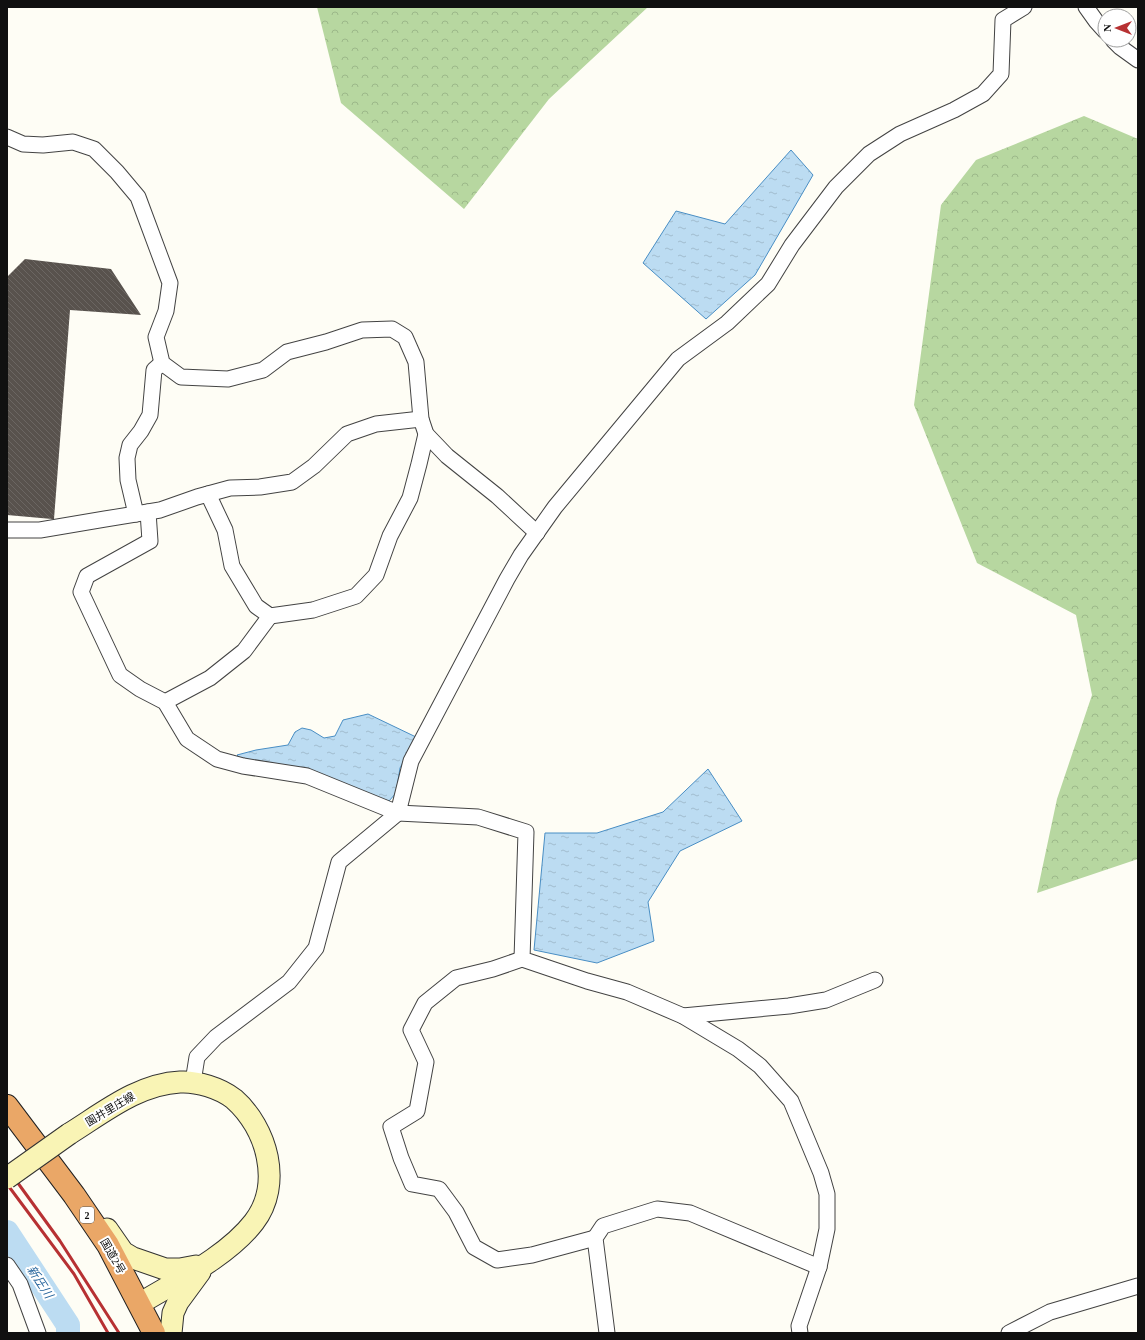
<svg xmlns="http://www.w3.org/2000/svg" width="1145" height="1340" viewBox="0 0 1145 1340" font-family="'Times New Roman','Noto Sans JP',serif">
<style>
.forest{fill:url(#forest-crowns)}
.water{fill:url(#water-ripples);stroke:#498ec4}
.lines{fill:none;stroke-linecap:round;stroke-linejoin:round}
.river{stroke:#bcdcf2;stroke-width:24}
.building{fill:url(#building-back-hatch)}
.street-casing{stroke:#434343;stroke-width:17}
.secondary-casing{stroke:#323232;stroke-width:23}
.highway-casing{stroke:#212121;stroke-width:24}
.street{stroke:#fff;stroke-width:15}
.secondary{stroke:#f9f4b5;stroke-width:21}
.highway{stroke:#eaa767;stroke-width:22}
.rail{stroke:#b73133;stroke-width:3}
.secondary-bridge-casing{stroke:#323232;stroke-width:23;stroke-linecap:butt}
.secondary-bridge{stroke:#f9f4b5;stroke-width:21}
.labels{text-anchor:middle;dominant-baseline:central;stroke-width:4;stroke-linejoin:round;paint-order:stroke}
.shield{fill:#fff;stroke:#585858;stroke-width:1}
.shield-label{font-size:10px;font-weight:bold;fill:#101010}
.street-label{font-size:11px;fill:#101010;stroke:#fff}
.water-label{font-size:12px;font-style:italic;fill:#21619a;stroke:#fff}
</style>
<defs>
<pattern id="forest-crowns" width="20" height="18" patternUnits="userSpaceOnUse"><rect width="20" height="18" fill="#b7d7a0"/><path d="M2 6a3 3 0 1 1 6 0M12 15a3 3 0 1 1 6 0" fill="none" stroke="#9cb889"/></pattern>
<pattern id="water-ripples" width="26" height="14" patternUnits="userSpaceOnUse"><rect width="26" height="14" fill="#bcdcf2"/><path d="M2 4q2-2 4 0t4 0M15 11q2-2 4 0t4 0" fill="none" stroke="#a1bcce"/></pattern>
<pattern id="building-back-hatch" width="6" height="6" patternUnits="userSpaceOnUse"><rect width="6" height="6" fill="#58524d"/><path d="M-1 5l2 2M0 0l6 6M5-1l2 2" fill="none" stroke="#6b6662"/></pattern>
</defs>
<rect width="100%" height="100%" fill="#fefdf5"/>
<!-- forest -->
<g class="forest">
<path d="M317,7H648L549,99L464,209L341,103Z"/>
<path d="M1084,116L1138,139V859L1037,893L1057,799L1092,695L1076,615L977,563L914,405L941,205L976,160Z"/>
</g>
<!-- water -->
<g class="water">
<path d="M791,150L813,175L755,275L706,319L643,263L676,211L725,224Z"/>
<path d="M368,714L416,737L400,768L396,793L389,801L244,762L237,755L256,750L288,745L295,732L302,728L311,730L324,738L335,736L343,720Z"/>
<path d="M708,769L742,821L680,851L648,902L654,941L597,963L534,950L545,833H597L663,812Z"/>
</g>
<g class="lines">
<!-- river -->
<path class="river" d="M7,1232L68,1325V1333"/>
</g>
<!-- building -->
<path class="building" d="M25,259L111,269L141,315L70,310L54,519H52L7,515V277Z"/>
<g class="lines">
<defs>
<g id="street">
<path d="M1086,7L1096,21L1105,31"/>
<path d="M1113,40L1120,47L1138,60"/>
<path d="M7,137L23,144L43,145L73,142L94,149L117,172L138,197L170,283L166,311L156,337L162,363L181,377L228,379L263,370L287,352L326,342L362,330L392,329L405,337L416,362L421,419L426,434L447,456L497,496L537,533"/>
<path d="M208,494L225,530L232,566L256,606L270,616L313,610L356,596L376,575L390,536L410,498L419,464L426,434"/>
<path d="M148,512L150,541L87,576L81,592L120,675L140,689L165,702L187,739L217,759L243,766L307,776L398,813L478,817L526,832L522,959L587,981L627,992L683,1016L738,1049L760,1066L791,1101L821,1173L827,1194V1229L819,1267L799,1326L800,1333"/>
<path d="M136,514L128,480L127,458L130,445L141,431L150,415L154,370L162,363"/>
<path d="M7,530H40L105,519L160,510L197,497L230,488L260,487L292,482L314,466L347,434L376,424L421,419"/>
<path d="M165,702L210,678L244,651L270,616"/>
<path d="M522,959L493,969L456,978L425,1003L411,1030L426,1062L417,1111L391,1127L401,1158L412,1184L439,1189L456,1212L474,1247L497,1260L532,1255L595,1238"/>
<path d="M683,1016L789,1006L826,1000L875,980"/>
<path d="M193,1082L197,1057L216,1037L289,982L316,948L339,862L398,813L411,761L507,579L521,555L555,507L678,359L727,323L768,284L792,245L836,187L869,154L900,134L954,110L983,94L1001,74L1003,20L1024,7"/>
<path d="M7,1265L20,1284L38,1333"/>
<path d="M607,1333L595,1238L603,1226L657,1209L690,1213L819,1267"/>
<path d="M1009,1333L1050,1312L1138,1286"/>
</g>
<g id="secondary">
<path d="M69,1134C103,1113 138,1084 180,1082C197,1081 220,1088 234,1099C267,1128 283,1184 254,1222C228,1256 177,1281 139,1304"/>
<path d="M107,1229L123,1252L133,1258L165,1269H180L196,1266"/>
<path d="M171,1333L173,1313L178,1302L200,1272"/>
</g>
<path id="highway" d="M7,1106L74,1195L108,1245L154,1333"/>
</defs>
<!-- street casing -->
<use href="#street" class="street-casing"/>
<!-- secondary casing -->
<use href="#secondary" class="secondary-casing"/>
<!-- highway casing -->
<use href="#highway" class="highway-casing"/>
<!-- street -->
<use href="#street" class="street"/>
<!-- secondary -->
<use href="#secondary" class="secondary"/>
<!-- highway -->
<use href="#highway" class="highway"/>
<!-- rail -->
<g class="rail">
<path d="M7,1168L60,1241L119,1333"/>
<path d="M7,1184L74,1274L108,1333"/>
</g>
<defs>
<path id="secondary-bridge" d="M7,1178L69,1134"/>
</defs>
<!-- secondary-bridge casing -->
<use href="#secondary-bridge" class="secondary-bridge-casing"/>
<!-- secondary-bridge -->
<use href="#secondary-bridge" class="secondary-bridge"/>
</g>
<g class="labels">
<!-- shield labels -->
<rect class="shield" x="80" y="1207" width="14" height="16" rx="3"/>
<g class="shield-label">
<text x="87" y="1215">2</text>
</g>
<!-- street labels -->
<g class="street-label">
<text transform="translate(110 1109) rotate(-31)">園井里庄線</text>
<text transform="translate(113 1256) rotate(60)">国道2号</text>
</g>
<!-- water labels -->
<g class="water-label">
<text transform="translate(40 1282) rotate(57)">新圧川</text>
</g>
</g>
<!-- border -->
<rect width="1145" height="1340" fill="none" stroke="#101010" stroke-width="16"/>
<!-- north arrow -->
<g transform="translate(1117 28) rotate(270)"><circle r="19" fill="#ffffff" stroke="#9f9f9f"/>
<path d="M0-3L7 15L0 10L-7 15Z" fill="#b73133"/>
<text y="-6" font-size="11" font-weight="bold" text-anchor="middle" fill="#101010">N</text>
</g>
</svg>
